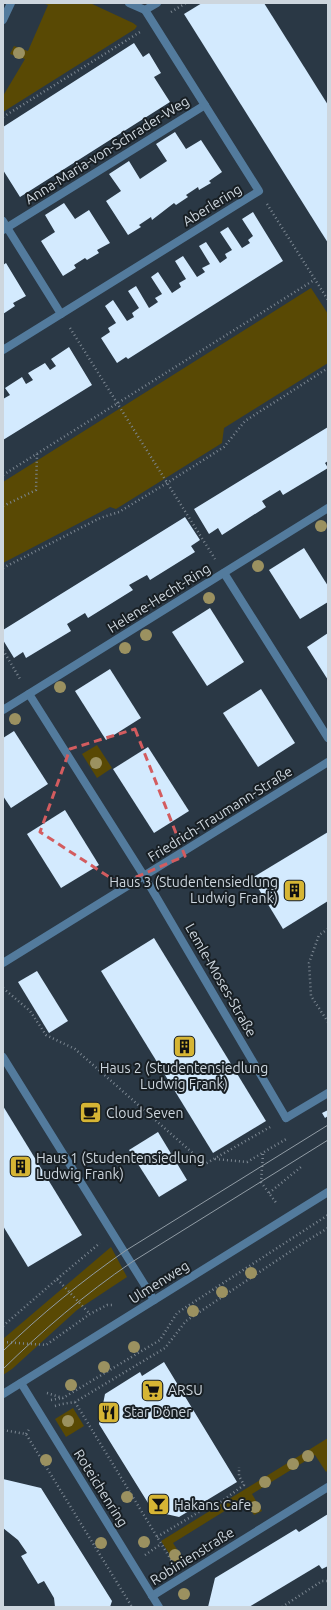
<svg xmlns="http://www.w3.org/2000/svg" width="331" height="1610" viewBox="0 0 331 1610" font-family="Ubuntu,sans-serif">
<style>
.green{fill:#594904}
.building{fill:#d3eafe}
.lines{fill:none;stroke-linecap:round;stroke-linejoin:round}
.path{stroke:#7c8792;stroke-width:2.5;stroke-dasharray:1 3;stroke-linecap:butt}
.service{stroke:#537b9d;stroke-width:8}
.minor{stroke:#537b9d;stroke-width:8}
.tertiary{stroke:#537b9d;stroke-width:8}
.tram{stroke:#919ca5;stroke-width:1}
.tree{fill:#9b9160}
.marked{fill:none;stroke:#d35c5f;stroke-width:3;stroke-dasharray:8 5;stroke-linejoin:round}
.labels{text-anchor:middle;dominant-baseline:central;stroke-width:4;stroke-linejoin:round;paint-order:stroke}
.street-label{font-size:14px;fill:#cdd6de;stroke:#181f24}
.poi-label{font-size:14px;fill:#cdd6de;stroke:#181f24;text-anchor:start}
</style>
<rect width="100%" height="100%" fill="#2a3845"/>
<!-- green -->
<g class="green">
<path d="M42,3H90L133,23L137,26L135,29L3,112V96L25,59L10,54L14,46L28,51L48,5Z"/>
<path d="M311,288L328,314V363L224,428L222,443L116,509L110,507L3,563V482Z"/>
<path d="M97,745L112,768L97,778L82,754Z"/>
<path d="M111,1247L127,1277L77,1310L12,1369L3,1375V1339Z"/>
<path d="M73,1408L84,1426L66,1437L55,1419Z"/>
<path d="M328,1438V1470L326,1472L315,1455L252,1494L262,1511L254,1515L244,1499L173,1543L183,1559L176,1564L161,1541Z"/>
</g>
<!-- building -->
<g class="building">
<path d="M202,3H264L328,105V243L184,14Z"/>
<path d="M134,43L143,57L149,53L161,73L154,77L170,102L20,197L3,170V127Z"/>
<path d="M175,132L186,149L201,140L222,172L209,181L211,183L199,190L198,187L186,195L188,197L176,205L174,203L152,220L151,217L139,225L141,227L128,235L106,201L121,191L109,174L129,161L140,179L167,161L156,144Z"/>
<path d="M64,203L75,219L89,210L110,243L97,250L99,253L87,260L85,258L74,265L76,268L63,276L41,241L55,232L45,215Z"/>
<path d="M253,212L283,261L128,359L126,357L117,363L101,338L110,332L108,328L116,323L105,306L113,300L127,321L134,317L132,313L139,308L128,291L136,286L149,308L158,302L155,298L162,294L151,277L158,272L172,293L181,287L179,283L186,279L175,261L183,256L197,277L205,272L202,268L210,264L199,246L206,242L220,263L227,258L225,254L232,250L220,232L228,227L242,248L250,243L248,240L253,236L242,219Z"/>
<path d="M6,263L26,296L13,303L15,306L3,314V265Z"/>
<path d="M69,347L92,385L3,440V399L10,395L5,388L22,377L26,384L33,380L28,373L45,363L50,370L56,366L51,359Z"/>
<path d="M328,427V461L325,463L328,468L283,495L280,490L262,501L266,507L222,535L218,528L209,534L194,509Z"/>
<path d="M185,517L200,540L191,546L195,552L150,580L147,575L129,585L133,590L88,618L85,613L67,624L71,631L26,658L23,652L14,658L3,640V630Z"/>
<path d="M304,548L328,586V602L300,619L269,570Z"/>
<path d="M210,608L244,662L207,686L172,632Z"/>
<path d="M328,633V680L307,647Z"/>
<path d="M110,669L141,718L106,740L75,691Z"/>
<path d="M261,689L295,743L258,767L223,713Z"/>
<path d="M14,731L48,784L11,808L3,796V738Z"/>
<path d="M148,747L189,811L154,833L113,769Z"/>
<path d="M65,810L99,865L61,888L27,834Z"/>
<path d="M328,832V901L283,929L252,878Z"/>
<path d="M154,938L266,1121L213,1153L101,971Z"/>
<path d="M37,971L68,1021L49,1033L18,982Z"/>
<path d="M3,1106L82,1235L28,1267L3,1226Z"/>
<path d="M328,1110V1116L325,1118L322,1113Z"/>
<path d="M158,1132L187,1180L159,1197L129,1150Z"/>
<path d="M164,1362L237,1482L179,1517L153,1511L99,1424L105,1394L140,1372L142,1376Z"/>
<path d="M3,1479L41,1488L112,1601L110,1607H55L54,1598L44,1581L38,1584L21,1556L27,1553L18,1540L3,1528Z"/>
<path d="M328,1514V1566L322,1569L319,1565L249,1607H208L215,1578L296,1529L299,1532Z"/>
</g>
<g class="lines">
<!-- path -->
<g class="path">
<path d="M171,12L186,3"/>
<path d="M3,117L140,32"/>
<path d="M267,204L328,300"/>
<path d="M70,328L215,559"/>
<path d="M3,475L314,280"/>
<path d="M3,506L36,490L37,454"/>
<path d="M3,568L100,518L119,512L167,483L224,447L245,421L328,368"/>
<path d="M3,650L20,679"/>
<path d="M328,929L319,935L309,963L311,996L328,1022"/>
<path d="M3,988L30,1011L46,1035L75,1049L205,1164L272,1126"/>
<path d="M263,1154L261,1182L277,1204"/>
<path d="M215,1159L247,1162L288,1138"/>
<path d="M269,1193L301,1167"/>
<path d="M57,1279L100,1243"/>
<path d="M3,1326L57,1279L90,1314"/>
<path d="M3,1342L46,1345L90,1314L107,1305H112"/>
<path d="M47,1393L63,1398L160,1340L177,1313L328,1215"/>
<path d="M51,1400L62,1398"/>
<path d="M75,1402L173,1563"/>
<path d="M55,1406L62,1404L75,1402L165,1348L186,1321L303,1243L328,1228"/>
<path d="M3,1430L26,1434L132,1607"/>
<path d="M26,1434L30,1428"/>
<path d="M157,1537L209,1506L211,1509L244,1485L239,1476V1467"/>
<path d="M145,1555L161,1544"/>
<path d="M282,1607L322,1581H328"/>
</g>
<!-- service -->
<path class="service" d="M286,1118L328,1093"/>
<!-- minor -->
<g class="minor">
<path d="M145,10L157,3"/>
<path d="M3,20L11,3"/>
<path d="M3,221L61,314"/>
<path d="M3,230L205,105"/>
<path d="M3,350L259,191L145,10L129,3"/>
<path d="M224,573L328,738"/>
<path d="M29,694L144,876L286,1118"/>
<path d="M3,710L328,508"/>
<path d="M3,963L328,762"/>
<path d="M3,1057L154,1300"/>
<path d="M21,1383L159,1607"/>
<path d="M152,1596L328,1487"/>
</g>
<!-- tertiary -->
<path class="tertiary" d="M3,1394L328,1192"/>
<!-- tram -->
<g class="tram">
<path d="M3,1351C41,1314 82,1281 125,1251L328,1125"/>
<path d="M3,1369C43,1330 85,1294 132,1262L328,1140"/>
</g>
</g>
<!-- trees -->
<g class="tree">
<circle cx="19" cy="53" r="6"/>
<circle cx="321" cy="526" r="6"/>
<circle cx="258" cy="566" r="6"/>
<circle cx="209" cy="598" r="6"/>
<circle cx="146" cy="635" r="6"/>
<circle cx="125" cy="648" r="6"/>
<circle cx="60" cy="687" r="6"/>
<circle cx="15" cy="719" r="6"/>
<circle cx="96" cy="763" r="6"/>
<circle cx="251" cy="1273" r="6"/>
<circle cx="222" cy="1292" r="6"/>
<circle cx="193" cy="1311" r="6"/>
<circle cx="134" cy="1347" r="6"/>
<circle cx="104" cy="1367" r="6"/>
<circle cx="71" cy="1385" r="6"/>
<circle cx="68" cy="1421" r="6"/>
<circle cx="308" cy="1456" r="6"/>
<circle cx="46" cy="1460" r="6"/>
<circle cx="293" cy="1464" r="6"/>
<circle cx="265" cy="1482" r="6"/>
<circle cx="127" cy="1497" r="6"/>
<circle cx="255" cy="1507" r="6"/>
<circle cx="144" cy="1542" r="6"/>
<circle cx="101" cy="1543" r="6"/>
<circle cx="175" cy="1555" r="6"/>
<circle cx="184" cy="1594" r="6"/>
</g>
<!-- marked area -->
<path class="marked" d="M135,729L185,856L120,884L40,832L70,749Z"/>
<!-- icons -->
<defs>
<symbol id="building-square" viewBox="-11 -11 22 22"><rect x="-9" y="-9" width="18" height="18" rx="4" fill="#d6b534" stroke="#181f24"/><path d="M-4-6H4V6H1V3H-1V6H-4ZM-2.5-4.3h1.7v1.8h-1.7ZM.8-4.3h1.7v1.8H.8ZM-2.5-1h1.7V.8h-1.7ZM.8-1h1.7V.8H.8Z" fill="#111"/></symbol>
<symbol id="cafe-square" viewBox="-11 -11 22 22"><rect x="-9" y="-9" width="18" height="18" rx="4" fill="#d6b534" stroke="#181f24"/><path d="M-5.5-4.5H6V0H3Q3 3.5 0 3.5H-2.5Q-5.5 3.5-5.5 0ZM3-3.2v2h1.7v-2ZM-6 4.5H4V6H-6Z" fill="#111"/></symbol>
<symbol id="supermarket-square" viewBox="-11 -11 22 22"><rect x="-9" y="-9" width="18" height="18" rx="4" fill="#d6b534" stroke="#181f24"/><path d="M-6-5.5h2.5l.6 2H6L4.5 2H-2.5L-4.4-4H-6ZM-1.5 3.2a1.3 1.3 0 1 0 .1 0ZM3 3.2a1.3 1.3 0 1 0 .1 0Z" fill="#111"/></symbol>
<symbol id="restaurant-square" viewBox="-11 -11 22 22"><rect x="-9" y="-9" width="18" height="18" rx="4" fill="#d6b534" stroke="#181f24"/><path d="M-5-6h1v4h1v-4h1v4h1v-4h1v5L-1.5 .5V6h-2V.5L-5-1ZM5-6V6H3V1.5H1.5Q1.5-4 5-6Z" fill="#111"/></symbol>
<symbol id="bar-square" viewBox="-11 -11 22 22"><rect x="-9" y="-9" width="18" height="18" rx="4" fill="#d6b534" stroke="#181f24"/><path d="M-6-5H6L.8 .8V4.5H3.5V6h-7V4.5H-.8V.8Z" fill="#111"/></symbol>
</defs>
<g fill-rule="evenodd">
<use href="#building-square" x="282" y="878" width="25" height="25"/>
<use href="#building-square" x="172" y="1034" width="25" height="25"/>
<use href="#cafe-square" x="78" y="1100" width="25" height="25"/>
<use href="#building-square" x="8" y="1154" width="25" height="25"/>
<use href="#supermarket-square" x="140" y="1378" width="25" height="25"/>
<use href="#restaurant-square" x="96" y="1400" width="25" height="25"/>
<use href="#bar-square" x="146" y="1492" width="25" height="25"/>
</g>
<g class="labels">
<!-- street labels -->
<g class="street-label">
<text transform="translate(107 150) rotate(-32)">Anna-Maria-von-Schrader-Weg</text>
<text transform="translate(212 205) rotate(-32)">Aberlering</text>
<text transform="translate(159 598) rotate(-32)">Helene-Hecht-Ring</text>
<text transform="translate(220 814) rotate(-32)">Friedrich-Traumann-Straße</text>
<text transform="translate(221 980) rotate(60)">Lemle-Moses-Straße</text>
<text transform="translate(159 1282) rotate(-32)">Ulmenweg</text>
<text transform="translate(101 1488) rotate(58)">Roteichenring</text>
<text transform="translate(192 1556) rotate(-32)">Robinienstraße</text>
</g>
<!-- poi labels -->
<g class="poi-label">
<text x="278" y="882" text-anchor="end">Haus 3 (Studentensiedlung<tspan x="278" dy="16">Ludwig Frank)</tspan></text>
<text x="184" y="1068" text-anchor="middle">Haus 2 (Studentensiedlung<tspan x="184" dy="16">Ludwig Frank)</tspan></text>
<text x="106" y="1113">Cloud Seven</text>
<text x="36" y="1158">Haus 1 (Studentensiedlung<tspan x="36" dy="16">Ludwig Frank)</tspan></text>
<text x="168" y="1390">ARSU</text>
<text x="124" y="1412">Star Döner</text>
<text x="174" y="1505">Hakans Cafe</text>
</g>
</g>
<!-- border -->
<rect width="331" height="1610" fill="none" stroke="#cdd6de" stroke-width="8"/>
</svg>
